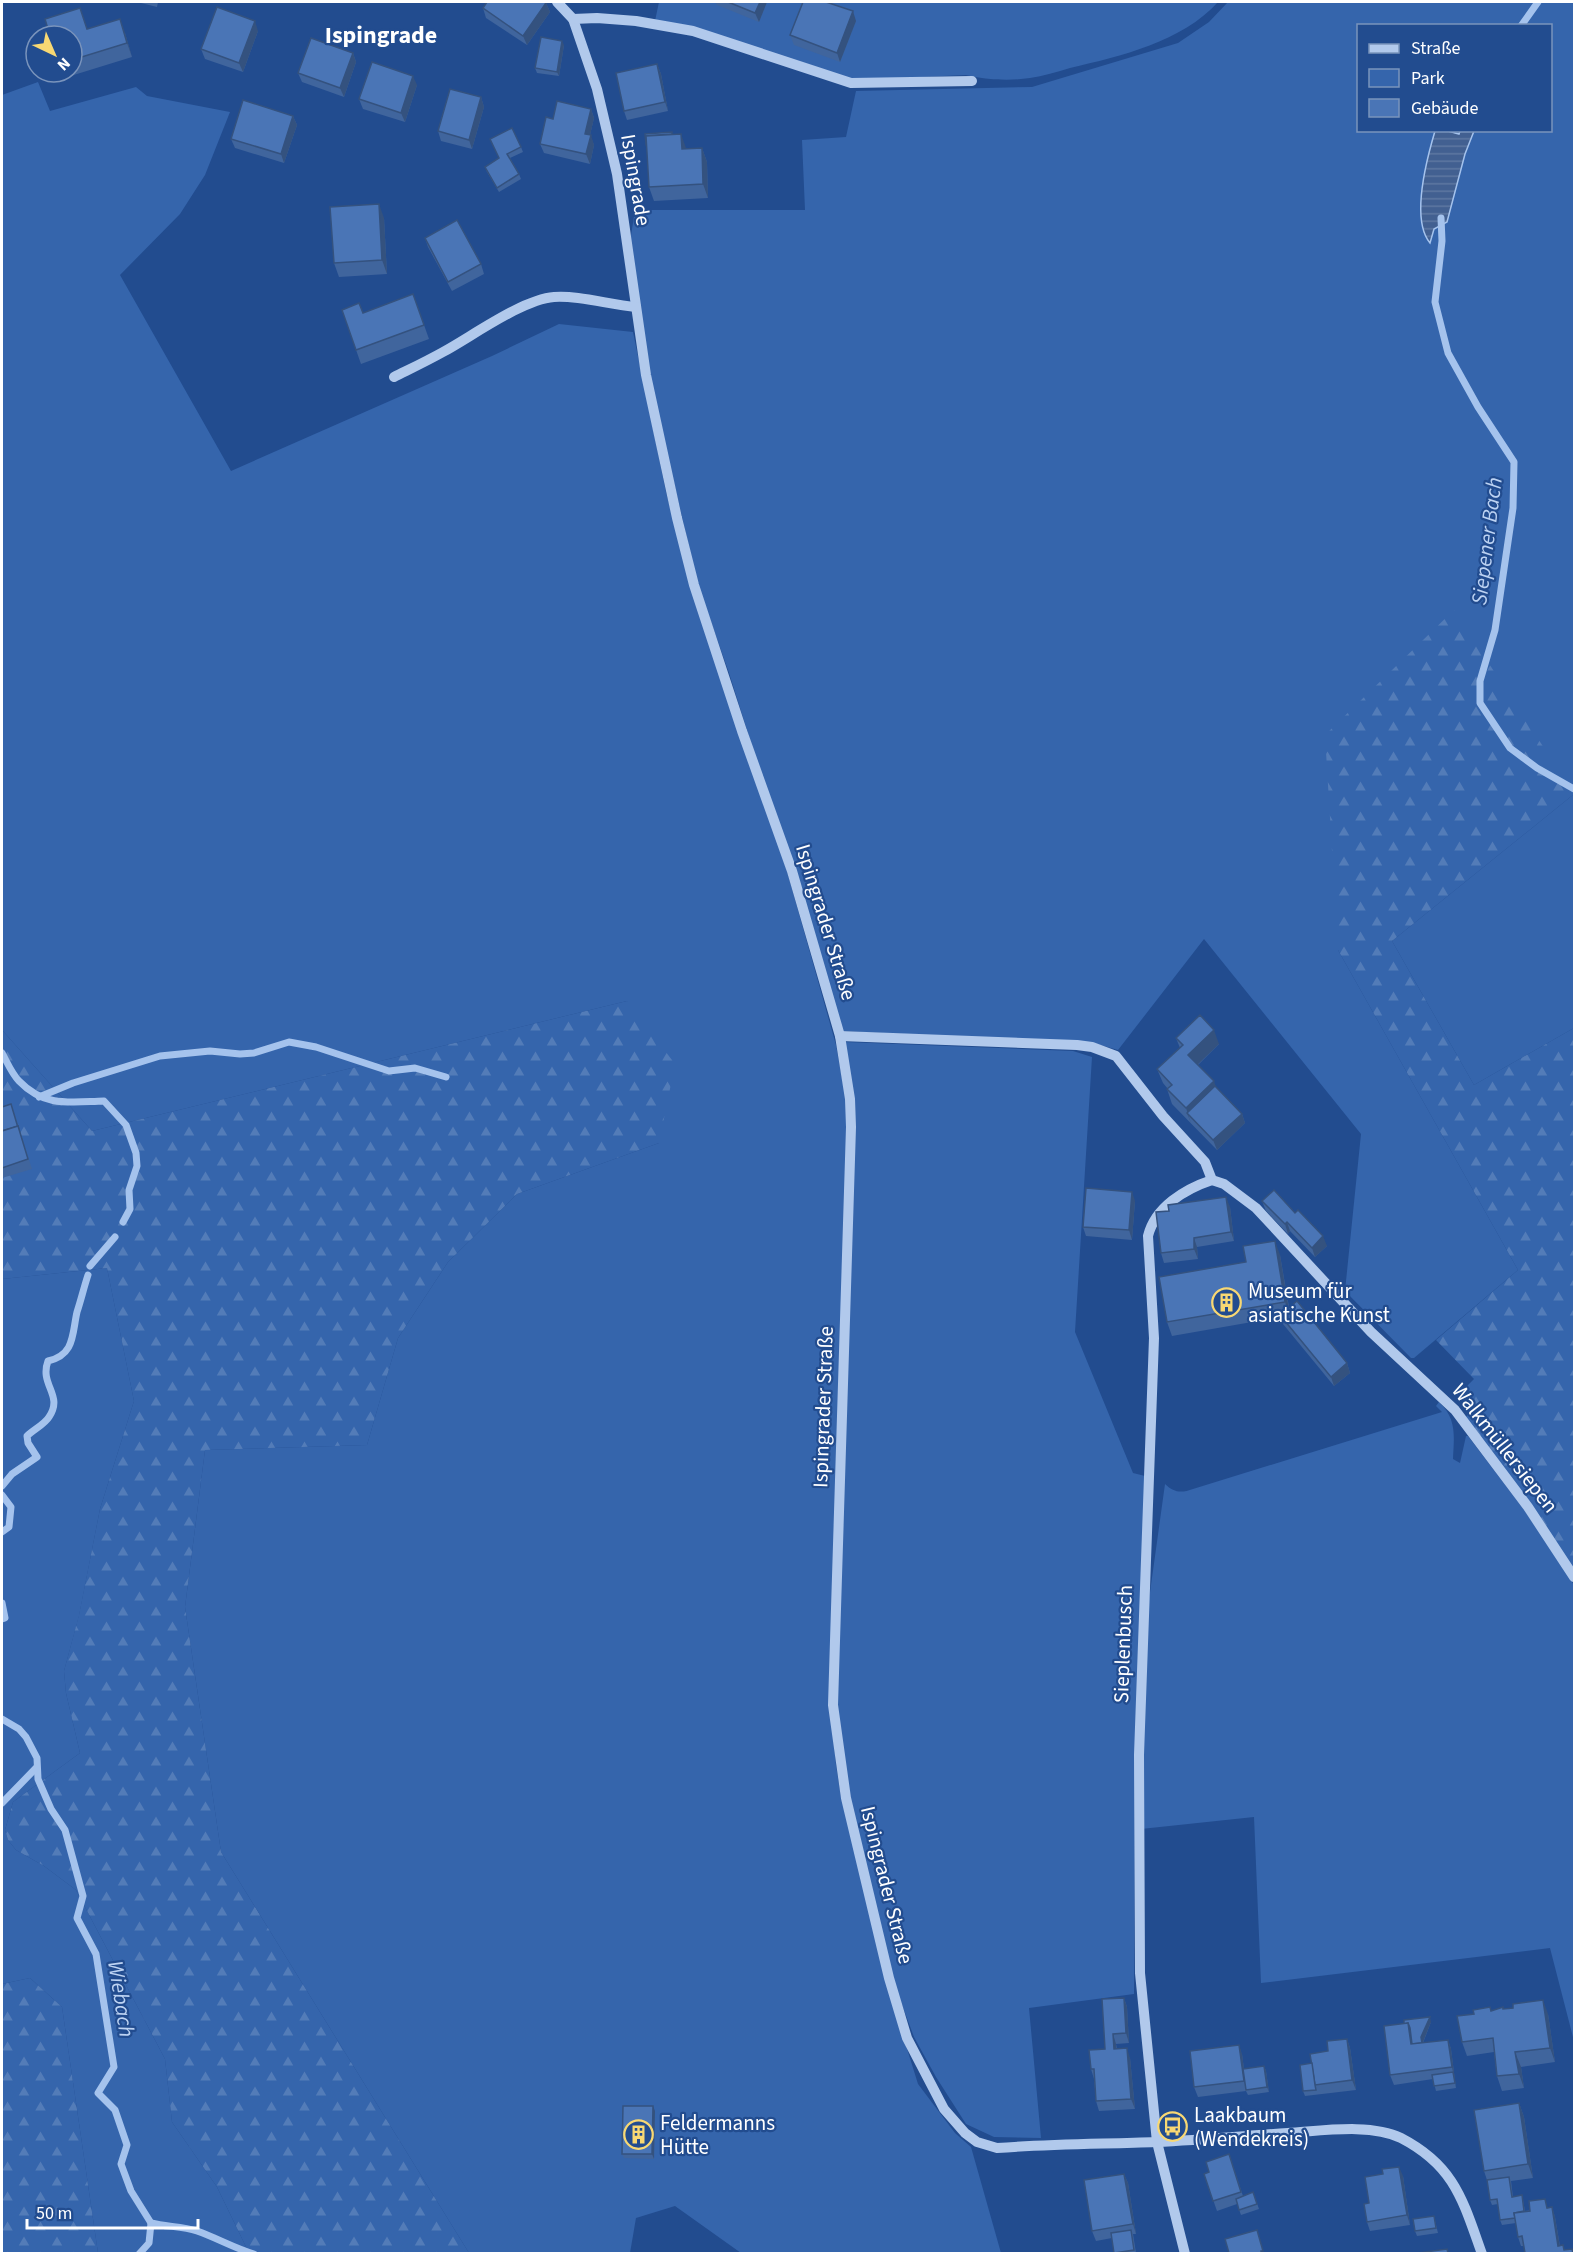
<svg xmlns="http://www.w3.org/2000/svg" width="1576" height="2255" viewBox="0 0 1576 2255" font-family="'Source Sans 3',sans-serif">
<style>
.green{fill:#3565ac;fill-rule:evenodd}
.forest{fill:url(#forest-firs)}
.water{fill:url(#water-rules);stroke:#a5c3ed;stroke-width:1.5}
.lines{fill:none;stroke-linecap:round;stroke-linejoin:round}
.stream{stroke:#a5c3ed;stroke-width:7}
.minor{stroke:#b1c9ec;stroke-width:10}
.wall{fill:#40659d}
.shaded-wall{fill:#34527f}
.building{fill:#4a75b6;stroke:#34527f;stroke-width:1.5}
.labels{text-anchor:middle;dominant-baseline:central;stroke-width:4.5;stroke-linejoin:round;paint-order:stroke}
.street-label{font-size:21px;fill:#fff;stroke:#224c8f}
.poi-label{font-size:21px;fill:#fff;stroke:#224c8f;text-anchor:start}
.water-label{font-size:22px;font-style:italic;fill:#bdd3f3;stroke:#224c8f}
.quarter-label{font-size:24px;font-weight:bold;fill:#fff;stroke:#224c8f}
</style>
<defs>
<pattern id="forest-firs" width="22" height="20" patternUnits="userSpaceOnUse" patternTransform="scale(1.5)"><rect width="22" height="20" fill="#3565ac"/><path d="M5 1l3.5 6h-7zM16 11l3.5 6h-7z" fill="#537cb8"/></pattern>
<pattern id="water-rules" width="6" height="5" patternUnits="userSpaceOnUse" patternTransform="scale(1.5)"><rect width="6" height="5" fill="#426091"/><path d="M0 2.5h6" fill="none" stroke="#5e78a2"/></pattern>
</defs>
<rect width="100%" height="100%" fill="#224c8f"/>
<!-- green -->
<g class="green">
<path d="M659,2H1218C1182,42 1121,56 1070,68C1057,72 1043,76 1030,78C1011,81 985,80 966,75L852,80L655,21Z"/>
<path d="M1228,2H1574V1028L1474,1085L1392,941L1574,794L1338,950L1518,1270L1414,1358H1411L1345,1291L1361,1134L1204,939L1118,1050L1093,1043L842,1031L729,673L698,585L649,376L630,242L635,210H805L802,140L846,137L856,91L1032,87L1178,43L1209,22ZM1358,26H1550V130H1358Z"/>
<path d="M38,82L50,111L136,87L147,96L230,112L205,175L180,214L120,275L231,471L492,356L559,324L633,332L666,492L690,585L787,871L836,1045L846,1100L847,1155L830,1702L836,1765L841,1797L904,2039L918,2084L955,2133L971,2147L1001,2253H741L675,2206L636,2218L630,2253H469L221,1852L185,1607L205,1450L367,1445L398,1338L448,1262L517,1194L659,1143L627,1001L92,1131L2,1030V95Z"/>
<path d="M845,1042L1073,1051L1092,1057L1075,1332L1133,1473L1145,1476L1135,1754L1134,1994L1029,2008L1041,2138L994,2137L966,2124L936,2077L914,2037L892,1978L848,1789L837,1709L852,1179Z"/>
<path d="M107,1268L134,1401L100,1509L79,1616L64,1671L66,1693L80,1753L13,1802L5,1830L8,1840L16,1850L44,1866L76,1890L165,2059L172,2122L217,2187L249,2253H98L62,2007L30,1978L2,1984V1279Z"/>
<path d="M1439,1402C1457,1419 1454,1436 1453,1459L1460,1463L1466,1436H1468L1525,1511L1574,1585V2041L1550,1948L1261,1983L1254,1817L1141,1829L1147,1614L1165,1484C1174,1493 1182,1493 1193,1489L1442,1412L1436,1406Z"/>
</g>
<!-- forest -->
<g class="forest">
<path d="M1454,610L1574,794L1392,941L1474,1085L1574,1028V1569L1465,1418L1472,1410L1460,1393L1474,1379L1436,1340L1518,1270L1338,950L1325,735Z"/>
<path d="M627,1001L675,1064L659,1143L517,1194L448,1262L398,1338L367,1445L205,1450L185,1607L221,1852L469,2253H249L217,2187L172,2122L165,2059L76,1890L44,1866L16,1850L8,1840L5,1830L13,1802L80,1753L66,1693L64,1671L79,1615L100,1509L134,1401L107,1268L2,1279V1030L92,1131Z"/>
<path d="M30,1978L62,2007L98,2253H2V1984Z"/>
</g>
<!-- water -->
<path class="water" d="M1435,131H1448L1459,134L1460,131H1474L1465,154L1447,222L1434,229L1430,243C1410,219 1427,158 1435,131Z"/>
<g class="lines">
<!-- stream -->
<g class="stream">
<path d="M1521,26L1538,2"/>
<path d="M1441,218L1442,241L1435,302L1448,353L1478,407L1514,462L1513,508L1495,630L1480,681V703L1510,748L1537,768L1574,789"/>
<path d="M2,1053C7,1062 12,1074 19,1081C45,1108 71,1102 104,1101L126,1125L136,1153L137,1166L129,1190L130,1209L123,1222"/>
<path d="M39,1097L73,1083L160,1056L210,1051L240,1054L254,1053L289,1042L316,1047L389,1071L415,1068L446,1077"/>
<path d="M90,1266L115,1237"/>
<path d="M2,1486L12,1474L37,1457L28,1443L27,1436C33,1430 45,1424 49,1417C64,1395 39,1385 48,1361C75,1355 72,1334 77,1312C81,1300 84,1287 88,1275"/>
<path d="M2,1495L11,1507L9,1527L2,1532"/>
<path d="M2,1603L5,1618L2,1619"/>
<path d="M2,1719L19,1729L26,1737L37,1758L38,1779L51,1809L65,1830L83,1896L77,1918L96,1954L114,2067L98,2093L115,2110L127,2145L121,2164L131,2191L151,2223L149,2243L139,2254"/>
<path d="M2,1803L36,1768"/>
<path d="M151,2223C166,2227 182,2226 197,2231C217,2238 234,2248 254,2254"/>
</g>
<!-- minor -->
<g class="minor">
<path d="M557,2L573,19L597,89L617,174L646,375L677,518L694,585L742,731L792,871L840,1036L850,1099L851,1127L833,1705L846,1798L889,1978L907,2038L944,2109L965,2133L977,2142L997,2148C1050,2144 1103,2144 1156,2142C1200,2140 1244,2136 1288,2133C1321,2131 1371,2123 1401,2138C1455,2166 1463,2201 1482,2254"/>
<path d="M573,19L597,18L636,21L693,31L851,83L972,81"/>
<path d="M394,377C410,369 427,361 443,352C471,337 523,299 554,297C579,295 610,305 636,307"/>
<path d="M840,1036L1077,1045L1092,1047L1116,1056L1163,1116L1205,1162L1212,1180"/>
<path d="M1212,1180L1224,1184L1256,1208L1371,1332L1455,1410L1528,1507L1574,1577"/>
<path d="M1185,2254L1157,2142L1140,1973L1139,1755L1154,1338L1148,1236C1155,1207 1185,1189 1212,1180"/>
</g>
</g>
<!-- wall -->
<g class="wall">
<path d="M137,2H158L157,7Z"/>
<path d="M715,2H767L759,22L717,5Z"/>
<path d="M546,3L550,12L527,45L486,18L483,8Z"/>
<path d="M856,21L840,62L794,45L790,35Z"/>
<path d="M87,29L125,33L132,57L64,78L61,72H72V36Z"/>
<path d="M258,31L243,72L205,59L201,49Z"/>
<path d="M564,45L559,76L537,73L535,68Z"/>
<path d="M353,53L356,62L344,97L302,82L298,73Z"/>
<path d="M657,64L661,74L668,111L627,120L624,111Z"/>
<path d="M417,85L405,122L363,109L359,99Z"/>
<path d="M481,97L484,107L472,149L441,141L438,131Z"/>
<path d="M591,109L594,118L590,135L594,145L590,164L544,153L540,144L553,119Z"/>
<path d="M293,116L297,125L284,163L235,148L231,139Z"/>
<path d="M672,134L686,149L702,148L707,162L708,198L654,201L649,187L647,149L646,145Z"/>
<path d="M490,139L521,147L523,152L510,158L519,174L521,179L499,192L487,172L485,167L499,158Z"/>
<path d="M384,218L387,274L339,277L334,263Z"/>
<path d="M425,238L481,264L484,274L452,291L428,247Z"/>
<path d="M413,294L429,339L361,364L342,310L363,313Z"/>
<path d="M1176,1038L1219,1044L1198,1065L1215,1086L1242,1114L1245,1123L1217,1150L1172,1104L1167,1089H1168L1163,1083L1157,1069L1180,1048Z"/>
<path d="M11,1104L32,1169L2,1178V1107Z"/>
<path d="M1135,1201L1132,1240L1086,1236L1083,1227Z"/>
<path d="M1262,1201L1327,1246L1315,1257L1290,1231L1288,1234L1266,1211Z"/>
<path d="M1230,1207L1234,1241L1197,1247L1198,1259L1164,1263L1161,1253Z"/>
<path d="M1280,1255L1289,1307L1347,1363L1350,1373L1334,1386L1283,1324L1281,1317L1172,1336L1167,1322L1246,1262Z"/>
<path d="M1124,1998L1127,2007L1129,2043L1116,2044L1117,2049L1130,2058L1135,2109L1099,2111L1096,2101L1094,2079L1091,2069L1105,2049Z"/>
<path d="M1504,2009L1548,2014L1555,2062L1521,2067L1524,2088L1502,2091L1497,2076L1494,2052L1467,2056L1462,2042L1474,2014Z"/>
<path d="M1431,2022L1423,2043L1448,2040L1451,2049L1456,2088L1436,2091L1433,2079L1394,2085L1390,2075Z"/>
<path d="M1347,2039L1350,2048L1356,2090L1305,2096L1303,2091L1312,2063Z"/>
<path d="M1242,2054L1244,2069L1264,2066L1266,2071L1269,2092L1248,2095L1246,2091L1198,2097L1194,2087Z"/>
<path d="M1519,2103L1524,2117L1533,2178L1511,2181L1513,2197L1523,2200L1525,2211L1552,2207L1555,2217L1560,2246L1564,2250L1572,2249L1574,2253H1525L1524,2246H1521L1518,2237L1516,2223L1502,2225L1500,2220L1498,2204L1492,2205L1490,2200L1487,2180L1484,2171Z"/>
<path d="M655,2111L654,2159L624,2158L622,2154Z"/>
<path d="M1229,2154L1243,2196L1253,2192L1259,2209L1241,2215L1237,2204L1217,2211L1204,2174L1209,2172Z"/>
<path d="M1124,2174L1128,2183L1136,2234H1133L1136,2253H1114L1112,2238L1096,2241L1092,2231Z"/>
<path d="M1403,2176L1410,2225L1370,2231L1367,2222Z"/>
<path d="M1435,2221L1438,2233L1417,2236L1415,2231Z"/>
</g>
<!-- shaded-wall -->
<g class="shaded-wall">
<path d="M760,2H767L759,22L755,13Z"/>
<path d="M546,3L550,12L527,45L523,36Z"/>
<path d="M853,11L856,21L840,62L837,53Z"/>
<path d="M120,19L125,33L132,57L127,43Z"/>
<path d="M255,21L258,31L243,72L239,63Z"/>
<path d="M562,41L564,45L559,76L557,72Z"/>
<path d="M353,53L356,62L344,97L340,88Z"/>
<path d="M657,64L661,74L668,111L665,102Z"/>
<path d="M413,76L417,85L405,122L401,113Z"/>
<path d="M481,97L484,107L472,149L469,140Z"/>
<path d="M591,109L594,118L588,144L585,134Z"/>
<path d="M293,116L297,125L284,163L281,154Z"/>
<path d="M681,134L686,148L687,163L682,149Z"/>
<path d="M591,135L594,145L590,164L586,154Z"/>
<path d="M702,148L707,162L708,198L703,184Z"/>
<path d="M379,204L384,218L387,274L382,260Z"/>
<path d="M1214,1030L1219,1044L1193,1069L1188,1055Z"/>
<path d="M1214,1081L1219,1096L1187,1113L1191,1123L1186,1108Z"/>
<path d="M1242,1114L1245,1123L1217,1150L1213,1140Z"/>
<path d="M1132,1192L1135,1201L1132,1240L1129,1230Z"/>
<path d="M1226,1197L1230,1207L1234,1241L1231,1232Z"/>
<path d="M1287,1222L1290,1231L1288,1234L1285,1224Z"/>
<path d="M1323,1236L1327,1246L1315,1257L1312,1248Z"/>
<path d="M1194,1238L1197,1247L1198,1259L1194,1249Z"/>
<path d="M1275,1241L1280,1255L1290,1316L1285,1302Z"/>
<path d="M1347,1363L1350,1373L1334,1386L1331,1377Z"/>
<path d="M1124,1998L1127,2007L1129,2043L1126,2033Z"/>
<path d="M1543,2000L1548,2014L1555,2062L1550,2048Z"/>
<path d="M1430,2017L1431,2022L1423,2042L1424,2053L1421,2037Z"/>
<path d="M1113,2034L1116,2044L1117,2058L1114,2049Z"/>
<path d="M1347,2039L1350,2048L1356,2090L1352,2080Z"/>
<path d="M1448,2040L1451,2049L1456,2088L1452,2067Z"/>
<path d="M1239,2045L1242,2054L1247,2090L1244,2081Z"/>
<path d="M1127,2048L1130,2058L1135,2109L1131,2099Z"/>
<path d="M1515,2052L1521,2067L1524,2088L1519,2074Z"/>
<path d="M1264,2066L1266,2071L1269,2092L1267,2087Z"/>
<path d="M1519,2103L1524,2117L1533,2178L1528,2164Z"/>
<path d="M653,2106L655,2111L654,2159L652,2154Z"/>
<path d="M1399,2167L1403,2176L1410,2225L1407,2215Z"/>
<path d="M1124,2174L1128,2183L1136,2234L1133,2224Z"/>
<path d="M1552,2207L1555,2217L1561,2253L1558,2246Z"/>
</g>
<!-- building -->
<g class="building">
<path d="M487,2H544L546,3L523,36L483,8Z"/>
<path d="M728,2H760L755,13Z"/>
<path d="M803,2H826L853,11L837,53L790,35Z"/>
<path d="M217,7L255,21L239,63L201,49Z"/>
<path d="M80,8L87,29L120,19L127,43L72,60V36H50L45,19Z"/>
<path d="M541,37L562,41L557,72L535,68Z"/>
<path d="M311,38L353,53L340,88L298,73Z"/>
<path d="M372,62L413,76L401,113L359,99Z"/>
<path d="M657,64L665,102L624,111L616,73Z"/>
<path d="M450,89L481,97L469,140L438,131Z"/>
<path d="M243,100L293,116L281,154L231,139Z"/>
<path d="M557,101L591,109L585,134L591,135L586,154L540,144L546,117L553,119Z"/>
<path d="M512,128L521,147L507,154L519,174L497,188L485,167L499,158L490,139Z"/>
<path d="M672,132V134L646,136L647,145H646L645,134Z"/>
<path d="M681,134L682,149L702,148L703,184L649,187L646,136Z"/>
<path d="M379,204L382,260L334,263L330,207Z"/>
<path d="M457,220L481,264L448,282L425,238Z"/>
<path d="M413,294L424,325L356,350L342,310L359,303L363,313Z"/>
<path d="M1200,1015L1214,1030L1188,1055L1214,1081L1186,1108L1167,1089L1172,1085L1157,1069L1183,1045L1176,1038Z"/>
<path d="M1215,1086L1242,1114L1213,1140L1187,1113Z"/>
<path d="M11,1104L19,1131L18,1126L2,1131V1107Z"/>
<path d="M18,1126L28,1159L2,1168V1131Z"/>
<path d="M1086,1188L1132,1192L1129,1230L1083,1227Z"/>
<path d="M1274,1190L1295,1213L1298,1210L1323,1236L1312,1248L1287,1222L1285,1224L1262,1201Z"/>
<path d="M1226,1197L1231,1232L1194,1238V1249L1161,1253L1156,1212L1169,1211L1168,1205Z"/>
<path d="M1275,1241L1285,1302L1167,1322L1159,1277L1246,1262L1243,1246Z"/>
<path d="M1297,1301L1347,1363L1331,1377L1280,1315Z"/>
<path d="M1124,1998L1126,2033L1113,2034L1114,2049L1127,2048L1131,2099L1096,2101L1094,2069H1091L1089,2050L1105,2049L1102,1999Z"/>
<path d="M1543,2000L1550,2048L1515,2052L1519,2074L1497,2076L1493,2038L1462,2042L1457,2016L1474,2014L1473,2010L1490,2007L1491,2011L1503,2007V2009L1513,2008V2004Z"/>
<path d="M1430,2017L1421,2037L1422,2043L1412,2044L1410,2028L1408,2023L1404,2024V2020Z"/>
<path d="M1408,2023L1411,2044L1448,2040L1452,2067L1390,2075L1384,2026Z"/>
<path d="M1347,2039L1352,2080L1315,2085L1310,2054L1328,2051L1327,2041Z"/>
<path d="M1239,2045L1244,2081L1194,2087L1190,2051Z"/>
<path d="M1312,2063L1315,2085L1316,2090L1303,2091L1300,2065Z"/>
<path d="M1264,2066L1267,2087L1246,2090L1243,2069Z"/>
<path d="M1453,2072L1455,2083L1434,2086L1432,2075Z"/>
<path d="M1519,2103L1528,2164L1484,2171L1474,2110Z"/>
<path d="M623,2106H653L652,2154H622Z"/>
<path d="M1229,2154L1241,2192L1213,2201L1204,2174L1209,2172L1206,2162Z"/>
<path d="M1399,2167L1407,2215L1367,2222L1364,2204L1369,2203L1365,2177L1383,2174L1382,2169Z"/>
<path d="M1124,2174L1133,2224L1092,2231L1084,2180Z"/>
<path d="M1509,2177L1512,2197L1522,2195L1524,2211L1514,2213L1515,2218L1500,2220L1497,2199L1490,2200L1487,2180Z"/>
<path d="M1253,2192L1257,2204L1239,2210L1236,2199Z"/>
<path d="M1545,2199L1547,2208L1552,2207L1558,2246L1563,2245L1564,2250L1572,2249L1573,2253H1525L1522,2236L1518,2237L1514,2213L1530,2211L1529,2201Z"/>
<path d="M1434,2216L1436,2228L1415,2231L1413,2219Z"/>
<path d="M1131,2230L1134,2250L1114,2253L1111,2233Z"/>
<path d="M1257,2230L1263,2251H1261V2253H1229L1225,2239Z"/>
<path d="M1447,2249L1448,2253H1418Z"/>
</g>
<!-- icons -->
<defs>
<symbol id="building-ring" viewBox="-11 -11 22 22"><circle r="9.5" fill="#224c8f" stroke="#f8d873" stroke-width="1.5"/><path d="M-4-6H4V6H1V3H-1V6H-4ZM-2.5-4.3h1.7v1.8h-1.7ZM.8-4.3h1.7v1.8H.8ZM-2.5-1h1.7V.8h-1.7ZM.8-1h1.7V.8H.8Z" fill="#f8d873"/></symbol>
<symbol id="bus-ring" viewBox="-11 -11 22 22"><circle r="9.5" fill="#224c8f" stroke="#f8d873" stroke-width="1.5"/><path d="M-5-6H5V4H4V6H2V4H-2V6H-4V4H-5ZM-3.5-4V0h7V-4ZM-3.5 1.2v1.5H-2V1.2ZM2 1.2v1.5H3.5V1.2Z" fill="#f8d873"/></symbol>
</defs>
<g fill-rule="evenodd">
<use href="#building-ring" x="1210" y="1286" width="33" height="33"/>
<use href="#bus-ring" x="1156" y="2110" width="33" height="33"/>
<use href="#building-ring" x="622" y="2118" width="33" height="33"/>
</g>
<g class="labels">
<!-- street labels -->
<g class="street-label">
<text transform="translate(636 180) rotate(80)">Ispingrade</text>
<text transform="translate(826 922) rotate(73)">Ispingrader Straße</text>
<text transform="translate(823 1407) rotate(-88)">Ispingrader Straße</text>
<text transform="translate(1505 1448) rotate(52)">Walkmüllersiepen</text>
<text transform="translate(1123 1644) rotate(-88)">Sieplenbusch</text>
<text transform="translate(887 1885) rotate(76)">Ispingrader Straße</text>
</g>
<!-- poi labels -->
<g class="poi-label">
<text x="1248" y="1291">Museum für<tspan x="1248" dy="24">asiatische Kunst</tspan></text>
<text x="1194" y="2115">Laakbaum<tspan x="1194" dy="24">(Wendekreis)</tspan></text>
<text x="660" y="2123">Feldermanns<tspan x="660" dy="24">Hütte</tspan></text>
</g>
<!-- water labels -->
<g class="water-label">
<text transform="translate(1487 541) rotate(-83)">Siepener Bach</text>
<text transform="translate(121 1999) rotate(81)">Wiebach</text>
</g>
<!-- quarter labels -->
<g class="quarter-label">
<text x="381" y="35">Ispingrade</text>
</g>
</g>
<!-- border -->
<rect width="1576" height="2255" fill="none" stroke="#ffffff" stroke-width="6"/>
<!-- legend -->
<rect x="1357" y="24" width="195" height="108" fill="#224c8f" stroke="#7a94bc" stroke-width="1.5"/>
<rect x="1369" y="44" width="30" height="9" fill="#b1c9ec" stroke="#7a94bc" stroke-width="1.5"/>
<text x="1411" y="54" font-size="18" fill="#ffffff">Straße</text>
<rect x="1369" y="69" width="30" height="18" fill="#3565ac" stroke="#7a94bc" stroke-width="1.5"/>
<text x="1411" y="84" font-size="18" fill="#ffffff">Park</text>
<rect x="1369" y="99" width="30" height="18" fill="#4a75b6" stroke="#7a94bc" stroke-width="1.5"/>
<text x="1411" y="114" font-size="18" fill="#ffffff">Gebäude</text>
<!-- north arrow -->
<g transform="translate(54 54) rotate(136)"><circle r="28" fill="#224c8f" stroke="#7a94bc" stroke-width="1.5"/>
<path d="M0-4.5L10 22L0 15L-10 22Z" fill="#f8d873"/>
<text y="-9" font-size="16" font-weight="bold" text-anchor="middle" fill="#ffffff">N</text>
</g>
<!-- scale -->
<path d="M27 2219v9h171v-9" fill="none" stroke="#ffffff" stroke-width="3"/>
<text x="36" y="2219" font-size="18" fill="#ffffff" stroke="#224c8f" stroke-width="4.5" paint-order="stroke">50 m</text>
</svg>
